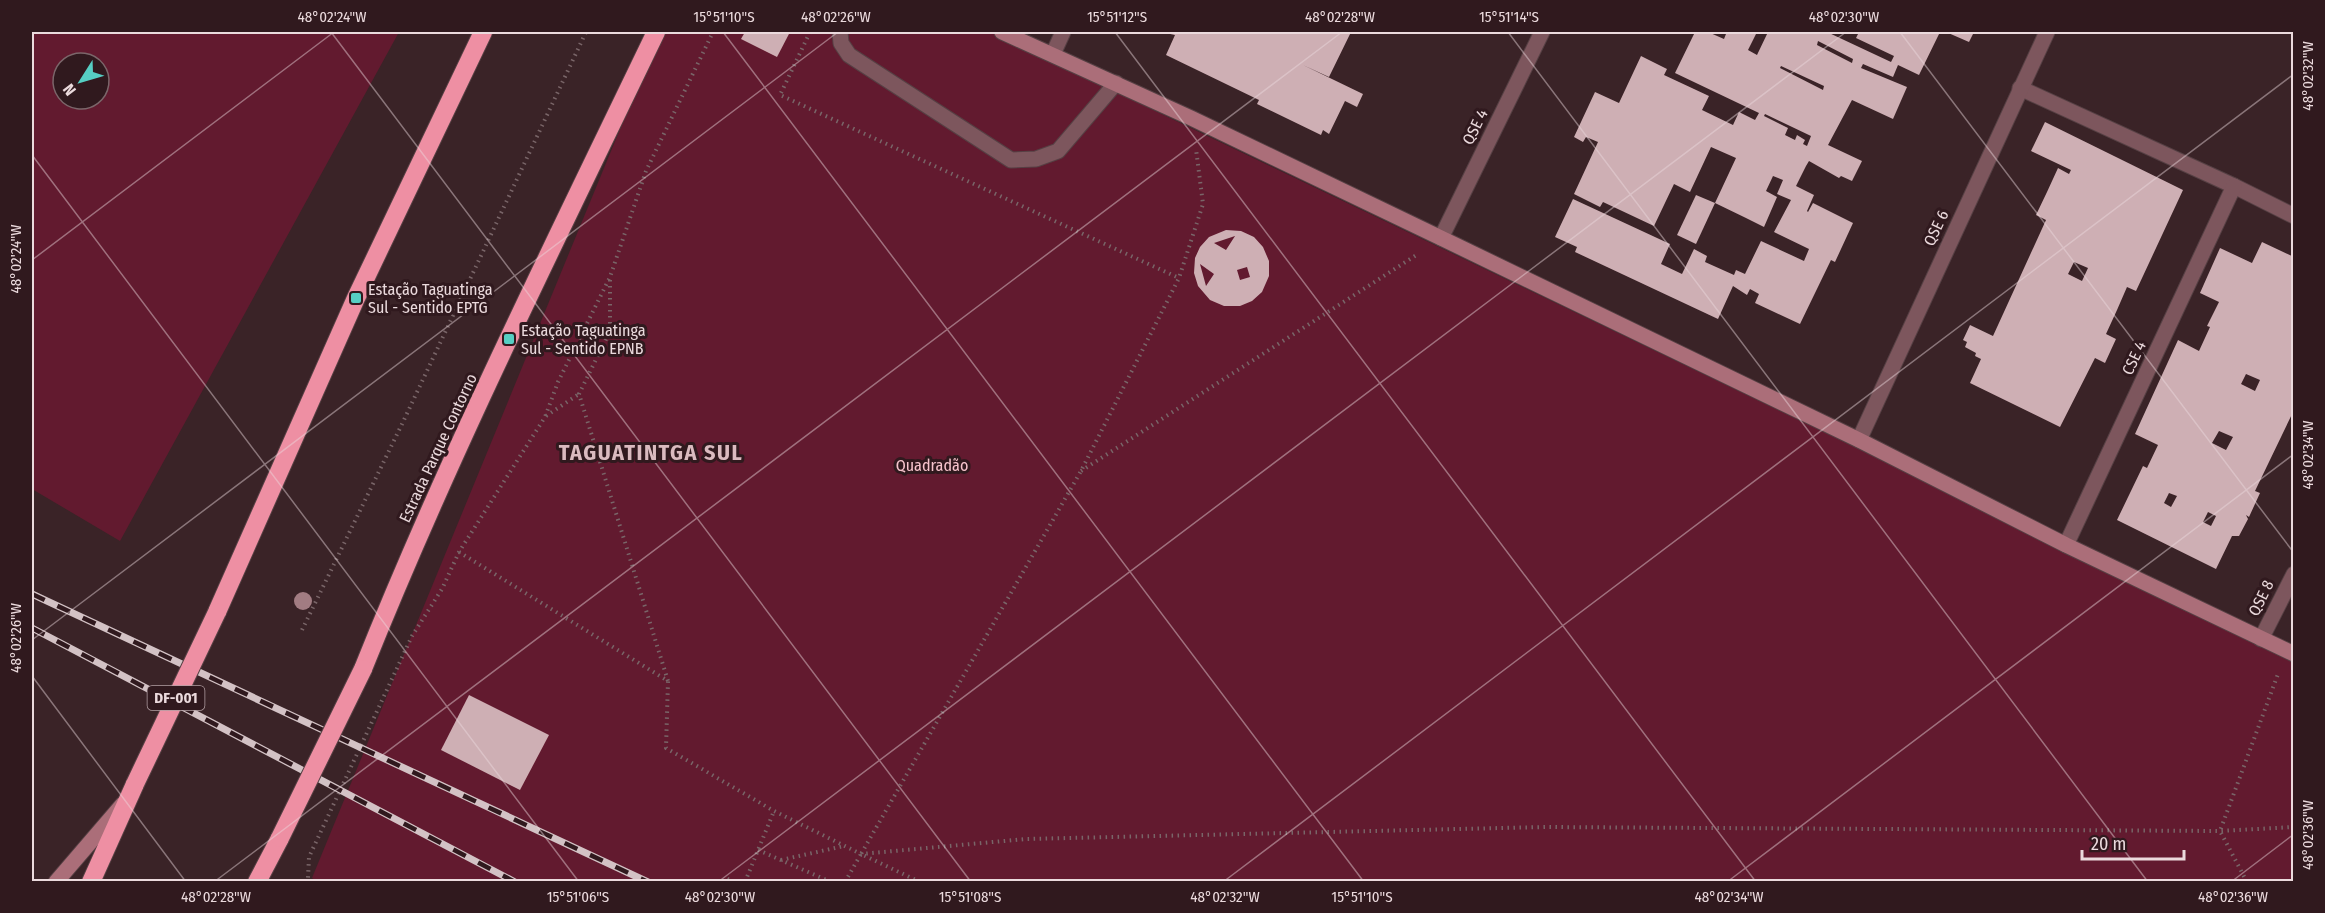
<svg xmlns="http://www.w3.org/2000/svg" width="2325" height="913" viewBox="0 0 2325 913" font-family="'Fira Sans Condensed',sans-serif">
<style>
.green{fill:#621a2f;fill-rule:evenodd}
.building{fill:#ceafb4;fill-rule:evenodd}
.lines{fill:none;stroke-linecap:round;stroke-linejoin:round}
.lane-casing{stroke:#564044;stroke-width:17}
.street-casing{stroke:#564044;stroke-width:17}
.secondary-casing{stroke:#564044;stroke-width:17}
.highway-casing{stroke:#564044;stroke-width:20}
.path{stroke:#796568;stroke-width:4;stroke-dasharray:1.5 4.5;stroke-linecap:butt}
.lane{stroke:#7d565d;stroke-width:15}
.street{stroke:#7d565d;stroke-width:15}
.secondary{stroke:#ab6e79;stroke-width:15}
.highway{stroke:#ee8fa3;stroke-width:18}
.rail-casing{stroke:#d3c2c5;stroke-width:7}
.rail{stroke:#30191e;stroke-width:4.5;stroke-dasharray:14;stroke-linecap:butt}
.highway-bridge-casing{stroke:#564044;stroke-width:20;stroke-linecap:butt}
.highway-bridge{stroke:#ee8fa3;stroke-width:18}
.tree{fill:#a27c82}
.ticks{fill:none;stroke:#ebdadd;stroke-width:1.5;stroke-opacity:0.45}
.poi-dot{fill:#56cec3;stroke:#30191e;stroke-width:2}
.labels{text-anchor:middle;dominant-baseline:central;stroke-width:6;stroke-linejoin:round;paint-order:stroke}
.shield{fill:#30191e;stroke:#b3a0a4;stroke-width:1.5}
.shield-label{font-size:15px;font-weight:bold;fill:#ebdadd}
.street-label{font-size:16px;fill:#ebdadd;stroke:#30191e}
.poi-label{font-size:16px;fill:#ebdadd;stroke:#30191e;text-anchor:start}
.park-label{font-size:16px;fill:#f7c4cd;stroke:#30191e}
.district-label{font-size:22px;font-weight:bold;letter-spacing:1.5px;fill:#dababf;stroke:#30191e}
.neatline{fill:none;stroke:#ebdadd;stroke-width:2}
.ticks-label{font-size:15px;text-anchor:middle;fill:#ebdadd}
</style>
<rect width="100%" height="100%" fill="#3a2327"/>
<!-- green -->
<g class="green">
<path d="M32,32H399L120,541L32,489ZM63,63H99V99H63Z"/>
<path d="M660,32H991L2293,657V881L318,882L312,878Z"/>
</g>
<!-- building -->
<g class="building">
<path d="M745,32H790L777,57L741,39Z"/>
<path d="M1161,32H1284L1290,34L1291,32H1351L1329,77L1303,65L1363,94L1357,107L1345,101L1329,134L1323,130L1321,135L1257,104L1259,100L1166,55L1175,35Z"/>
<path d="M1695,32H1708L1724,39L1726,34L1720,32H1757L1748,50L1757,55L1768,32H1827L1891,62L1894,56L1856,38L1859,32H1940L1919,75L1898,65L1893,77L1863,64L1861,68L1907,87L1893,119L1852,100L1828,145L1862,161L1852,181L1841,176L1839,178L1809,161L1806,166L1796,186L1814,195L1807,211L1808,212L1813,203L1853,223L1835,262L1831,260L1800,324L1755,303L1759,294L1750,289L1747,295L1733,286L1718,319L1575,252L1577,247L1555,237L1573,199L1670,244L1661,264L1682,274L1694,249L1707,256L1705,262L1734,275L1736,270L1745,274L1761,241L1804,261L1809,249L1774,232L1791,200L1777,194L1783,180L1773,176L1766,191L1777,197L1764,227L1746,218L1715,203L1736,158L1711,147L1690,192L1674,184L1654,226L1603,202L1600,207L1574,194L1598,142L1586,137L1583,142L1574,137L1595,92L1619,103L1641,56L1667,69L1664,75L1709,96L1702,110L1733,125L1739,112L1755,120L1759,113L1675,73ZM1818,41L1853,59L1852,63L1817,45ZM1781,66L1824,86L1823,90L1780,68ZM1765,114L1811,136L1807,146L1803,144L1805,140L1797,135L1795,140L1785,135L1788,128L1764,116Z"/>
<path d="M1946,32H1974L1969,42Z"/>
<path d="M2045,122L2183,190L2136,291L2127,287L2117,310L2106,334L2116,339L2105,363L2095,358L2060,427L1970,383L1981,359L1975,356L1976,353L1965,347L1967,342L1963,340L1970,325L1993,336L2046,220L2036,215L2047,192L2058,168L2069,174L2071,170L2031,151ZM2074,262L2088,268L2082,281L2068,274Z"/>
<path d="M1696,195L1715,203L1696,244L1677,235Z"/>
<path d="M1226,230L1241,231L1254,237L1263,247L1269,261V276L1262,292L1252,301L1240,306H1224L1210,300L1198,286L1194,273L1195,258L1200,247L1209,237ZM1235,236L1226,250L1214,243ZM1200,264L1214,274L1206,286ZM1247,267L1250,277L1240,280L1237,270Z"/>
<path d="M2262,242L2294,257V410L2255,491L2260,493L2249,517L2246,515L2248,519L2239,536H2232L2216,569L2117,520L2143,466L2147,468L2158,445L2135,434L2178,340L2199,351L2210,327L2207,326L2219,302L2200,293L2220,248L2252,263ZM2246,374L2260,380L2255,391L2241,384ZM2219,431L2233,437L2226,450L2212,443ZM2169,493L2177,496L2171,507L2164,503ZM2208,512L2216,516L2211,526L2203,522Z"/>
<path d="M469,695L549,735L520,790L441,750Z"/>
</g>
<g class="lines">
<defs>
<path id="lane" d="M840,32L841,43L849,55L1011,160L1036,159L1058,151L1116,83"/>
<g id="street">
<path d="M1053,54L1063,32"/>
<path d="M2020,88L2234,186L2294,216"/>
<path d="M1441,238L1542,32"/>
<path d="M1859,440L2047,32"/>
<path d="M2066,545L2234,186"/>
<path d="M2261,639L2294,574"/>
</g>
<g id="secondary">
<path d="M1002,32L1191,118L1441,238L1859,440L2066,545L2294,654"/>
<path d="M56,882L123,804"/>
</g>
<g id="highway">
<path d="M217,612L356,298L483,32"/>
<path d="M363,669C450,452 555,242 656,32"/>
<path d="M91,882L135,784"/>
<path d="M257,882L280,838"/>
</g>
</defs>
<!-- lane casing -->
<use href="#lane" class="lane-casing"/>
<!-- street casing -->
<use href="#street" class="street-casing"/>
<!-- secondary casing -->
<use href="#secondary" class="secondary-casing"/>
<!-- highway casing -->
<use href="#highway" class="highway-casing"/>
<!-- path -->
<g class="path">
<path d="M810,32L780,95L1179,278"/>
<path d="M610,280V331L579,394L668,681"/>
<path d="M546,416L579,394"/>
<path d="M1081,471L1418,254"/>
<path d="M459,552L668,681L666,748L774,811L861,854L1026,839L1545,827L2220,831L2294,827"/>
<path d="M302,630L403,422L586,32"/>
<path d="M758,850L831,882"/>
<path d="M781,860L844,846"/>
<path d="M312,882L308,878L309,857L412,636L442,589L459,552L545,417L558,382L610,277L646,171L713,32"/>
<path d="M724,882L726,878L733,882"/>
<path d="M745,882L774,811"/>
<path d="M845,882L861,854"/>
<path d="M920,882L861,854L1081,471L1179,278L1203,204L1196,149"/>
<path d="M2247,882L2220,831L2278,674"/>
</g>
<!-- lane -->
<use href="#lane" class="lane"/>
<!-- street -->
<use href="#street" class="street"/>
<!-- secondary -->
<use href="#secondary" class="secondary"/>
<!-- highway -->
<use href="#highway" class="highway"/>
<defs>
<g id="rail">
<path d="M32,594L648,882"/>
<path d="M32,628L515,882"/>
</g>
</defs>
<!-- rail casing -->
<use href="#rail" class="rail-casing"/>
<!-- rail -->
<use href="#rail" class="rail"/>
<defs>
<g id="highway-bridge">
<path d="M135,784L217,612"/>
<path d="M280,838L363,669"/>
</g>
</defs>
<!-- highway-bridge casing -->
<use href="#highway-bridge" class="highway-bridge-casing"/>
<!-- highway-bridge -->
<use href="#highway-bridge" class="highway-bridge"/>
</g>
<!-- trees -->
<circle class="tree" cx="303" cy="601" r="9"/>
<!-- ticks -->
<path class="ticks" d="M331,32L971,882M723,32L1364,882M1115,32L1756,882M1508,32L2148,882M1900,32L2294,553M2293,32L2294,33M32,155L579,882M32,260L334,32M32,640L838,32M32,676L186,882M214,882L1342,32M718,882L1846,32M1223,882L2294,74M1727,882L2294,454M2231,882L2294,834"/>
<!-- markers -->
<g class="poi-dot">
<rect x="350" y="292" width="12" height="12" rx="3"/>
<rect x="503" y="333" width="12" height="12" rx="3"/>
</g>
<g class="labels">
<!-- shield labels -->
<rect class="shield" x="147.5" y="686" width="57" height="24" rx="4.5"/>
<g class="shield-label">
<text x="176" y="698">DF-001</text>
</g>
<!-- street labels -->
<g class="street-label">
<text transform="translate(1475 127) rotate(-64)">QSE 4</text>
<text transform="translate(1936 228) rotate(-65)">QSE 6</text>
<text transform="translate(2134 358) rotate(-65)">CSE 4</text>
<text transform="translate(438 448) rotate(-65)">Estrada Parque Contorno</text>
<text transform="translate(2261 598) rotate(-64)">QSE 8</text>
</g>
<!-- poi labels -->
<g class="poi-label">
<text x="368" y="289">Estação Taguatinga<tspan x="368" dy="18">Sul - Sentido EPTG</tspan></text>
<text x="521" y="330">Estação Taguatinga<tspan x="521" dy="18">Sul - Sentido EPNB</tspan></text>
</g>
<!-- park labels -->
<g class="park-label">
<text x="932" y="465">Quadradão</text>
</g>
<!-- district labels -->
<g class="district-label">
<text x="651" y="452">TAGUATINTGA SUL</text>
</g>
</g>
<!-- border -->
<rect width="2325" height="913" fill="none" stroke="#30191e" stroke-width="66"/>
<!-- north arrow -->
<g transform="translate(81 81) rotate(233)"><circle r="28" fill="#30191e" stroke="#7b666a" stroke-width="1.5"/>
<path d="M0-4.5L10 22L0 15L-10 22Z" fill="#56cec3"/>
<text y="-9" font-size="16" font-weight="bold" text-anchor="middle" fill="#ebdadd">N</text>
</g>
<!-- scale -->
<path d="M2082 850v9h102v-9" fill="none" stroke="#ebdadd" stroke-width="3"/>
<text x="2091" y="850" font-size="18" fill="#ebdadd" stroke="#30191e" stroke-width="4.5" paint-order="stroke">20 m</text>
<rect x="33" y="33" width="2259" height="847" class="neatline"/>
<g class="ticks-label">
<text x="332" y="22">48°02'24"W</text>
<text x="724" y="22">15°51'10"S</text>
<text x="836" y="22">48°02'26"W</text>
<text x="1117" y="22">15°51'12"S</text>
<text x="1340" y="22">48°02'28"W</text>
<text x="1509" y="22">15°51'14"S</text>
<text x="1844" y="22">48°02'30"W</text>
<text transform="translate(2308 76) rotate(-90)" y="5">48°02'32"W</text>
<text transform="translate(16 259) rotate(-90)" y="5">48°02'24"W</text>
<text transform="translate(2308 455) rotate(-90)" y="5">48°02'34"W</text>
<text transform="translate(16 638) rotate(-90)" y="5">48°02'26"W</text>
<text transform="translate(2308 835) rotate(-90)" y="5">48°02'36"W</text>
<text x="216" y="902">48°02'28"W</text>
<text x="578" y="902">15°51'06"S</text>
<text x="720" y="902">48°02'30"W</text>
<text x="970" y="902">15°51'08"S</text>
<text x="1225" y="902">48°02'32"W</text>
<text x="1362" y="902">15°51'10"S</text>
<text x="1729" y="902">48°02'34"W</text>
<text x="2233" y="902">48°02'36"W</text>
</g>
</svg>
